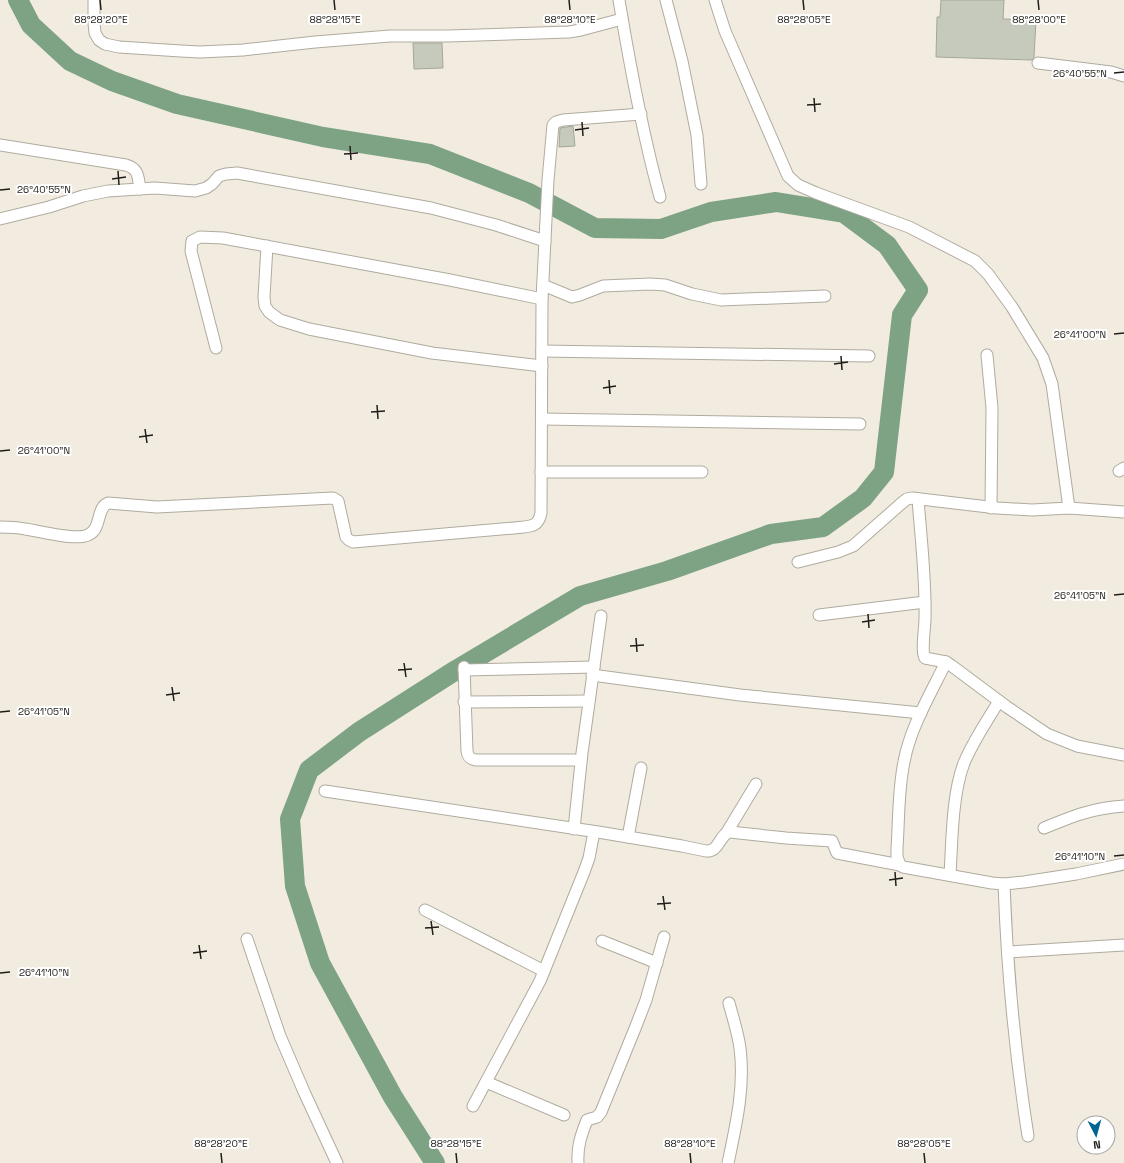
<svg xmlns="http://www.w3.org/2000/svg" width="1124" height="1163" viewBox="0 0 1124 1163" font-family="'Space Grotesk',sans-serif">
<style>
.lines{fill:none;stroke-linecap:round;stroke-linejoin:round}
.river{stroke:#7ea284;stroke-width:20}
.building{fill:#c6cabc;stroke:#a3a79a}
.minor-casing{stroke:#b0ab9f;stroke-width:13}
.minor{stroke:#fff;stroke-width:11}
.ticks{fill:none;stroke:#201e1a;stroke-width:1.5}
.ticks-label{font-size:10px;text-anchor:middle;fill:#201e1a;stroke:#fff;stroke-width:4;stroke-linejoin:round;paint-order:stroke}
</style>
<rect width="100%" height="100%" fill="#f1ecdf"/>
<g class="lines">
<!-- river -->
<path class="river" d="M18,0L31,25L70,61L112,81L177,104L323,137L430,154L529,193L595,228L661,229L711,212L776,202L844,213L887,245L918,290L902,315L884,472L863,498L823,527L771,534L667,571L580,596L456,670L359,732L309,770L290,819L295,886L320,963L393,1097L435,1163"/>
</g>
<!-- building -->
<g class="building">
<path d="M941,0H1004L1003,19L1036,20L1034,57L1032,60L936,57L937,17H940Z"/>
<path d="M413,43H442L443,68L414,69Z"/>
<path d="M573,126L575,146L559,147L560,128Z"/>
</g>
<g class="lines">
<defs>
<g id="minor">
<path d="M94,0V23L95,33L99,40L105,44L119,47L181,51L200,52L243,50L315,42L390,36H448L569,32L581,30L622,19"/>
<path d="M619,0C630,66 642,132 660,197"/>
<path d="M666,0L682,61L697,135L701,184"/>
<path d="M715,0L725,31L788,176L798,185L816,193L909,227L975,261L988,274L1012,307L1043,358L1052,384L1069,508"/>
<path d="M1038,63L1111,72L1124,76"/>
<path d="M0,145L126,165C139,169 138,177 140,189"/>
<path d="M0,219L49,207L83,196L108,191L155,188L195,191L206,188L212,184L219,176L226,174L237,173L431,208L496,225L545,241"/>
<path d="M267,246L264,297L265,306L269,312L280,320L309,329L432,353L542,366"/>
<path d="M543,285L572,297L580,295L603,286L650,284L665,285L692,294L721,300L825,296"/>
<path d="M216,348L191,251L192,241L200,237L223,238L450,280L542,299"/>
<path d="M542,351L869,356"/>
<path d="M987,355L992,408L991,508"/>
<path d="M542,419L860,424"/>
<path d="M1119,471L1124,468"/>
<path d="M541,472H702"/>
<path d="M918,499C921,539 926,579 925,619C925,627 921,652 925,658L946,662L952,666L1007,707L1047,734L1077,746L1124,755"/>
<path d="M0,527C8,527 16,527 25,529C39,531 76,541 88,535C102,529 96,508 108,503L157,507L333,498L338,501L346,537L349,540L353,542L514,528C528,526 538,529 541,513L542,299L548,180L553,125L556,122L563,120L641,114"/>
<path d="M798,562L838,552L853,546L903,502L907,499L912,498L997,508L1032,510L1069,508L1124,512"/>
<path d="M819,615L925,602"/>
<path d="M946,662C931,693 910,728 904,762C898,790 899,820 897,848V857L900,865L903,867L992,883L1004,884L1024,882L1076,874L1124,864"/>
<path d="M464,667L467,751C468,757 470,759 476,760H581"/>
<path d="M464,670L594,667"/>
<path d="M592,675L740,695L921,713"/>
<path d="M464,702L589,701"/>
<path d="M325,791L598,832L682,846L706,851C720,852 719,834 730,832L786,838L832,841L837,853L900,865"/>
<path d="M1044,828C1073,816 1093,808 1124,806"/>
<path d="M574,829L582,753L601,616"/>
<path d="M727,832L756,784"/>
<path d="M628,837L641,768"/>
<path d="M950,875C952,842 952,794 964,763C973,741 987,721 999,701"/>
<path d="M1004,884C1007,968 1015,1053 1028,1136"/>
<path d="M425,910L544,971"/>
<path d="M247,939L280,1036L305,1094L337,1163"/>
<path d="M602,941L657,963"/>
<path d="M1008,952L1124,945"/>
<path d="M486,1082L564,1115"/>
<path d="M473,1106L540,981L584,872L589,858L594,832"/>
<path d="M578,1163C577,1147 581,1135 587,1120L597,1117L601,1112L636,1026L646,1000L664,937"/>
<path d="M728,1163C736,1125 745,1087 740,1048C738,1033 733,1018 729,1003"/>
</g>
</defs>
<!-- minor casing -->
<use href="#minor" class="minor-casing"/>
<!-- minor -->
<use href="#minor" class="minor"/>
</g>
<!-- ticks -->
<path class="ticks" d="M100,0L101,10M334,0L335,10M569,0L570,10M803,0L804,10M1038,0L1039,10M1114,73L1124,72M814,98L815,112M807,105L821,104M582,122L583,136M575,130L589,128M350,146L351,160M344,154L358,153M118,171L119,185M112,179L126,177M0,190L10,189M1114,334L1124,333M841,356L842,370M834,364L848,362M609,380L610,394M603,388L616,386M377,405L378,419M371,412L385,411M145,429L147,443M139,437L153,435M0,451L10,450M1114,595L1124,594M868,614L869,628M862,622L875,620M636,638L637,652M630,646L644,645M404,663L406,677M398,670L412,669M172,687L174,701M166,695L180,693M0,712L10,711M1114,856L1124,855M895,872L896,886M889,880L903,878M663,896L665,910M657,904L671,903M431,921L433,935M425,928L439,927M199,945L201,959M193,953L207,951M0,973L10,972M221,1153L222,1163M456,1153L457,1163M690,1153L691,1163M924,1153L925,1163"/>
<g class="ticks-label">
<text x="101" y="23">88°28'20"E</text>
<text x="335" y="23">88°28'15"E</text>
<text x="570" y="23">88°28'10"E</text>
<text x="804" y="23">88°28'05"E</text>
<text x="1039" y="23">88°28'00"E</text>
<text x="1080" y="77">26°40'55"N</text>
<text x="44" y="193">26°40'55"N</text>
<text x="1080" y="338">26°41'00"N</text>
<text x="44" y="454">26°41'00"N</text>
<text x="1080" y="599">26°41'05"N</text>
<text x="44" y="715">26°41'05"N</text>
<text x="1080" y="860">26°41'10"N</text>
<text x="44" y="976">26°41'10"N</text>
<text x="221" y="1147">88°28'20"E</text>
<text x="456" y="1147">88°28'15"E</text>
<text x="690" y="1147">88°28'10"E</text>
<text x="924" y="1147">88°28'05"E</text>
</g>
<!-- north arrow -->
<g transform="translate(1096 1135) rotate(174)"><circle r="19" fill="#ffffff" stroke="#a6a5a3"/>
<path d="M0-3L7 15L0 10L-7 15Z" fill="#006593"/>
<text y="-6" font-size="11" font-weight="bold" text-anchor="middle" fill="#201e1a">N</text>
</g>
</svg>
